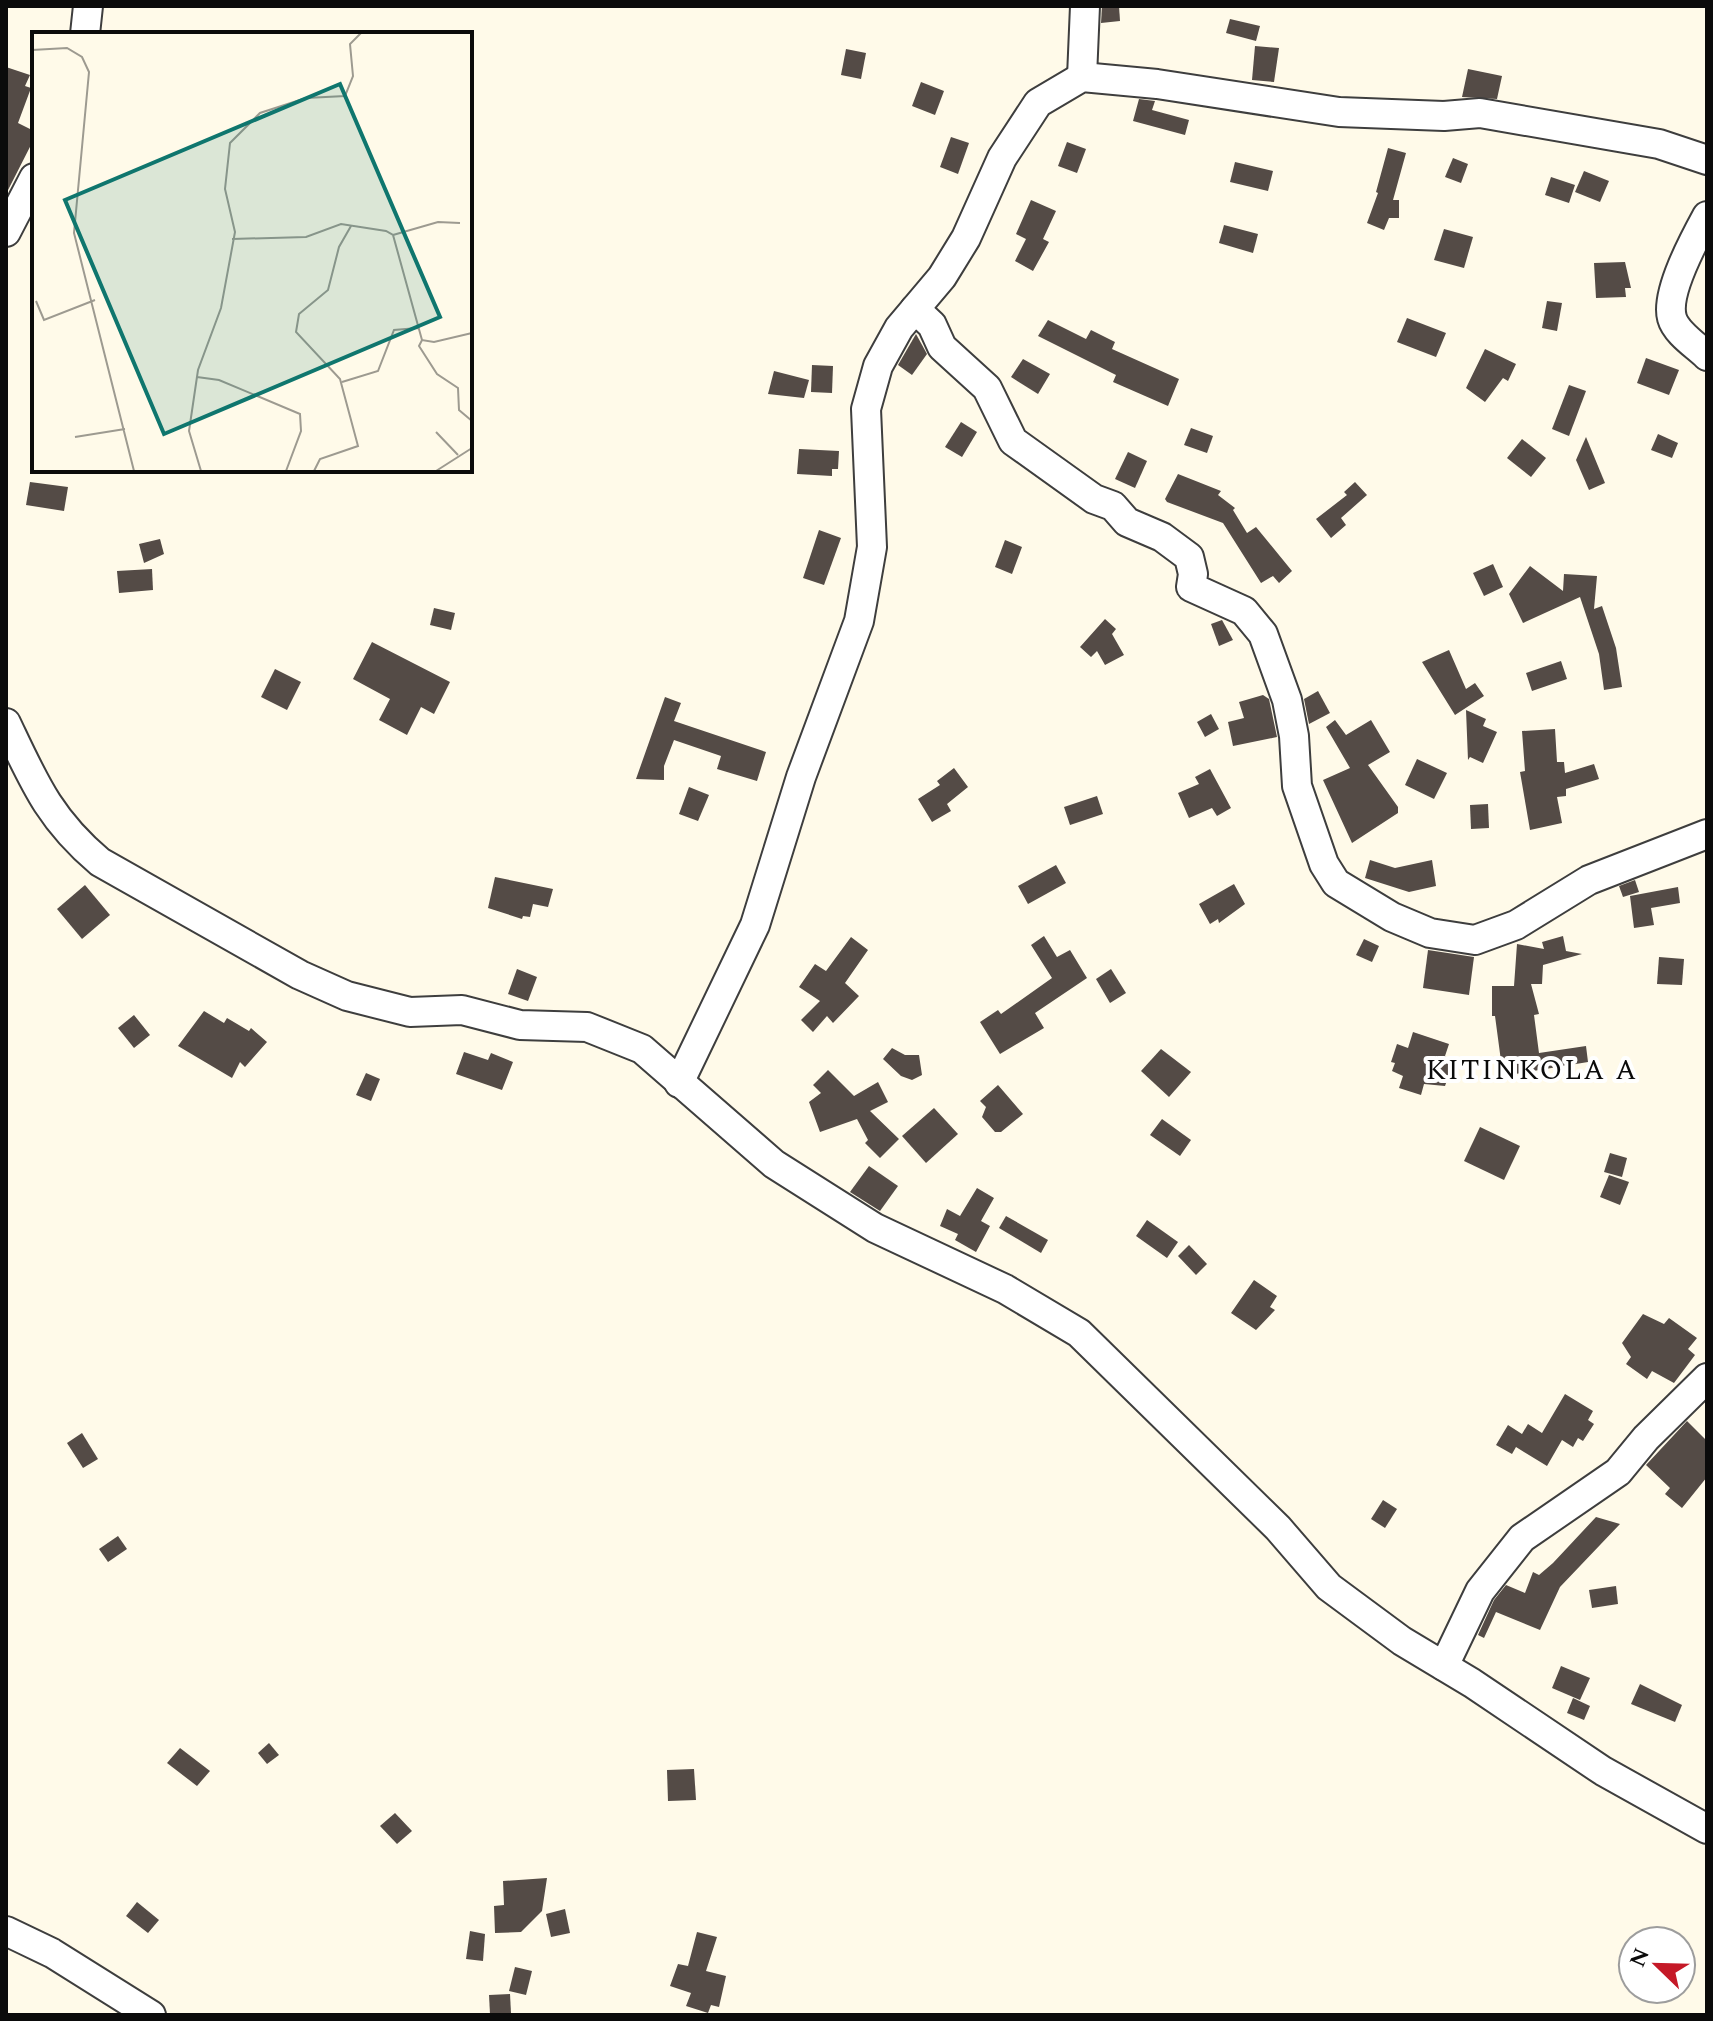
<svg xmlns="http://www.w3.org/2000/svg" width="1713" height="2021" viewBox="0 0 1713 2021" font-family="Spectral,serif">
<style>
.building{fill:#544b46}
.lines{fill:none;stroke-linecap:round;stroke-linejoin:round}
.minor-casing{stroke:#3e3e3e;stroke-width:32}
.minor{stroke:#fff;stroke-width:28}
.labels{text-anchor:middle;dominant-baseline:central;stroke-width:8;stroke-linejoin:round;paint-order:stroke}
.quarter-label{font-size:28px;letter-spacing:2px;fill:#0b0b0b;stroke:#fff}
.inset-road{fill:none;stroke:#9d9a90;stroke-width:2}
.view{fill:#0f766e;fill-opacity:0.15;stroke:#0f766e;stroke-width:4}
.inset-edge{fill:none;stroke:#0b0b0b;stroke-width:4}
</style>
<rect width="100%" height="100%" fill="#fffae9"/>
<!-- building -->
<g class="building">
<path d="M1102,6H1119L1120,21L1101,23Z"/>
<path d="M1230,19L1260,26L1256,41L1226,33Z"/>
<path d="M1255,46L1279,48L1274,82L1252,80Z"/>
<path d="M846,49L866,53L861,79L841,75Z"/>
<path d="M6,67L30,75L25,86L31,88L18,123L34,131V139L6,194Z"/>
<path d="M1468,69L1502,76L1497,99L1462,97Z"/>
<path d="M921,82L944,91L935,115L912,106Z"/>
<path d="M1139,99L1155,101L1152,110L1189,120L1185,135L1133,121Z"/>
<path d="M951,137L969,143L958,174L940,167Z"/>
<path d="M1067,142L1086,149L1077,173L1058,166Z"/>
<path d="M1388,148L1406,153L1393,200H1399V218H1389L1384,230L1367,223L1378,193L1376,192Z"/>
<path d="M1453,158L1468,164L1461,183L1445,177Z"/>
<path d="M1235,162L1273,171L1268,191L1230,182Z"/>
<path d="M1584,171L1609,181L1600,202L1575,192Z"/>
<path d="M1551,177L1575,185L1569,203L1545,195Z"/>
<path d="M1031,200L1056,211L1043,239L1049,242L1033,271L1015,261L1026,239L1016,234Z"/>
<path d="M1224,225L1258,234L1253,253L1219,243Z"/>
<path d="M1444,229L1473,237L1464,268L1434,260Z"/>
<path d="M1625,262L1631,288H1625L1626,297L1596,298L1594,263Z"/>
<path d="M1547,301L1562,303L1557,331L1542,328Z"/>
<path d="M1407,318L1446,333L1436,357L1397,342Z"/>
<path d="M1048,320L1086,339L1091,330L1115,342L1112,349L1179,379L1168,406L1113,382L1116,375L1038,336Z"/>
<path d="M916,334L927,354L912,375L898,365Z"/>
<path d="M1485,349L1516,364L1508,381L1503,378L1485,402L1466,388Z"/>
<path d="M1646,358L1679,370L1669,395L1637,383Z"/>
<path d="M1023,359L1050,374L1038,394L1011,377Z"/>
<path d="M812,365L833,366L832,393L811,392Z"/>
<path d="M774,371L809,380L804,398L768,394Z"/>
<path d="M1569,385L1586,391L1569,436L1552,429Z"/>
<path d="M961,422L977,432L962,457L945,447Z"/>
<path d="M1191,428L1213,436L1207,453L1184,445Z"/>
<path d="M1658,434L1678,443L1672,458L1651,450Z"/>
<path d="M1586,437L1605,483L1589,490L1576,460Z"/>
<path d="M1522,439L1546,458L1531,477L1507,458Z"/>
<path d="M799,449L839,451L838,469H832V476L797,474Z"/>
<path d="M1128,452L1147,461L1135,488L1115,479Z"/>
<path d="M1178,474L1221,491L1218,495L1235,508L1233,510L1247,533L1256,527L1292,571L1279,583L1273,576L1261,583L1223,523L1167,502L1165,499Z"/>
<path d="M30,482L68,487L64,511L26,505Z"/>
<path d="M1355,482L1367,495L1341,518L1346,525L1331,538L1316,519L1347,495L1344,492Z"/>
<path d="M819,530L841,538L824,585L803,578Z"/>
<path d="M160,539L164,554L144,563L139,544Z"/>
<path d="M1005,540L1022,547L1012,574L995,567Z"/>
<path d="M1493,564L1503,587L1484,596L1473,573Z"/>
<path d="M1530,566L1563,591L1564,574L1597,576L1594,609L1602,606L1616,648L1622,687L1604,690L1599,654L1580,597L1523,623L1509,594Z"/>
<path d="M152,569L153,590L119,593L117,571Z"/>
<path d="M434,608L455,613L451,630L430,625Z"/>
<path d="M1105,619L1116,629L1112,634L1124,655L1105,665L1097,651L1091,657L1080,647Z"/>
<path d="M1222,620L1233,640L1219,646L1211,624Z"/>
<path d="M372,642L450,682L434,714L421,707L407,735L379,720L390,699L353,679Z"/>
<path d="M1449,650L1466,689L1475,683L1484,696L1455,715L1422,662Z"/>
<path d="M1561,661L1567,679L1532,691L1526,673Z"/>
<path d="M275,669L301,682L287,710L261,697Z"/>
<path d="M1318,691L1330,713L1309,724L1304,699Z"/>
<path d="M1263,695L1269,699L1277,737L1233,746L1228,722L1244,718L1239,702Z"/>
<path d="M665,697L681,703L674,721L766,752L757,781L717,769L721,756L674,740L664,766V780L636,779Z"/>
<path d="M1466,710L1486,719L1483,726L1497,732L1483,763L1470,757L1468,760Z"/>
<path d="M1211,714L1219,729L1205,737L1197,722Z"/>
<path d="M1335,720L1346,735L1371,720L1390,752L1368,765L1398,807V813L1352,843L1323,780L1350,768L1326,727Z"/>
<path d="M1555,729L1557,762H1564L1565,773L1594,764L1599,779L1566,789V796L1557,797L1562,823L1530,830L1520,772L1525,771L1522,731Z"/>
<path d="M1417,759L1447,773L1434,799L1405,785Z"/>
<path d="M954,768L968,787L947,804L951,811L932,822L918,799L940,785L937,781Z"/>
<path d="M1210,769L1231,808L1217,816L1212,808L1189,818L1178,793L1199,784L1195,777Z"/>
<path d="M689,787L709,795L698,821L679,814Z"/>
<path d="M1097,796L1103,814L1070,825L1064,807Z"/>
<path d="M1488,804L1489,828L1471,829L1470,805Z"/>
<path d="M1370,860L1395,868L1432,860L1436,886L1409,892L1365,878Z"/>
<path d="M1056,865L1066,883L1028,904L1018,886Z"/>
<path d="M495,877L553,889L548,907L533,904L530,917L523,916L522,919L488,908Z"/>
<path d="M1635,880L1639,892L1623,897L1619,886Z"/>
<path d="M1234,884L1245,904L1219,923L1218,919L1210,924L1199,904Z"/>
<path d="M85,885L110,915L82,939L57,909Z"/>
<path d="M1678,887L1680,903L1651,908L1654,925L1634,928L1630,896Z"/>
<path d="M1044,936L1057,957L1070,950L1087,978L1035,1013L1044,1028L1000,1054L980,1022L998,1010L1001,1014L1052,978L1031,945Z"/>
<path d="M1563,936L1566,951L1582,954L1543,965L1542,984H1531L1539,1014L1534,1015L1539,1053L1586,1046L1588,1062L1503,1076L1495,1016H1492V986H1514L1517,944L1544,949L1542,942Z"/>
<path d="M851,937L868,950L845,983L859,996L833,1023L827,1016L813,1032L801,1020L820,1001L799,987L815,964L826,971Z"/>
<path d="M1364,939L1379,946L1372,962L1356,955Z"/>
<path d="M1428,950L1474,957L1469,995L1423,988Z"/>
<path d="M1659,957L1684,959L1682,985L1657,984Z"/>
<path d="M517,969L537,977L528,1001L508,994Z"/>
<path d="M1111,969L1126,993L1110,1003L1096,979Z"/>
<path d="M204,1011L224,1023L227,1018L249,1031L251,1028L267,1042L245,1067L240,1062L232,1078L178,1046Z"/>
<path d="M134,1015L150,1035L134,1048L118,1028Z"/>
<path d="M1413,1032L1449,1044L1445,1056L1453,1063L1445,1086L1424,1084L1421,1095L1399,1088L1403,1076L1392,1071L1395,1063L1391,1062L1397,1044L1408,1048Z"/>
<path d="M892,1048L905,1055H919L922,1075L912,1080L901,1076L883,1059Z"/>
<path d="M1161,1049L1191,1072L1169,1097L1141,1071Z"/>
<path d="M464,1052L488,1060L491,1053L513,1062L502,1090L456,1074Z"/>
<path d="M828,1070L854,1096L878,1082L888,1102L870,1111L899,1139L880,1158L865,1143L868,1140L857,1119L820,1132L809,1102L821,1093L813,1085Z"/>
<path d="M366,1073L380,1079L371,1101L356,1095Z"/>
<path d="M998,1085L1023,1114L1001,1132H995L982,1117L986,1107L980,1101Z"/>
<path d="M934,1108L958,1134L926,1163L902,1136Z"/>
<path d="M1162,1119L1191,1140L1180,1156L1150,1135Z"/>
<path d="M1480,1127L1520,1146L1504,1180L1464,1161Z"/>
<path d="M1610,1153L1627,1158L1622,1177L1604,1172Z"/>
<path d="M869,1166L898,1186L880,1211L850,1192Z"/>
<path d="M1609,1175L1629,1182L1620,1205L1600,1197Z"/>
<path d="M977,1188L994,1198L981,1221L990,1226L976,1252L955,1240L958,1234L940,1226L947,1209L960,1216Z"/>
<path d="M1006,1216L1048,1240L1041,1253L999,1228Z"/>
<path d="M1147,1220L1178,1242L1167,1258L1136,1236Z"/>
<path d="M1189,1245L1207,1264L1196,1275L1178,1256Z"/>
<path d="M1254,1280L1277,1296L1270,1307L1275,1310L1256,1330L1231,1313Z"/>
<path d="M1643,1314L1664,1324L1669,1318L1697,1338L1688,1349L1695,1355L1674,1383L1652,1371L1647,1379L1626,1364L1631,1357L1622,1343Z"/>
<path d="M1565,1394L1593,1411L1588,1420L1594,1424L1583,1441L1578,1438L1573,1447L1562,1440L1547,1466L1516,1447L1512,1454L1496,1445L1508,1425L1522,1434L1528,1424L1542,1433Z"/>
<path d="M1687,1421L1707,1441V1477L1682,1508L1665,1494L1670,1488L1646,1465Z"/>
<path d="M82,1433L98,1459L83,1468L67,1443Z"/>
<path d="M1383,1500L1397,1509L1385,1528L1371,1519Z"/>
<path d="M1596,1517L1620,1524L1560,1587L1540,1630L1496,1612L1484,1638L1478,1635L1494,1600L1506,1585L1525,1593L1533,1572L1539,1575L1553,1563Z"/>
<path d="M118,1536L127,1549L108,1562L99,1549Z"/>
<path d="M1616,1586L1618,1604L1592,1608L1589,1590Z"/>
<path d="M1561,1666L1590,1678L1580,1700L1552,1688Z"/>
<path d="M1640,1684L1682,1705L1675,1722L1631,1704Z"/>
<path d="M1573,1698L1590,1706L1584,1720L1567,1713Z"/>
<path d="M269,1743L279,1755L267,1764L258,1753Z"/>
<path d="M180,1748L210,1771L197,1786L167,1763Z"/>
<path d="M694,1769L696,1800L668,1801L667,1770Z"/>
<path d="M395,1813L412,1831L397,1844L380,1826Z"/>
<path d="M547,1878L542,1911L521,1932L495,1933L494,1906L504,1905L503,1881Z"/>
<path d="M137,1902L159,1920L148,1933L126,1916Z"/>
<path d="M565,1909L570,1933L551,1937L546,1914Z"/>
<path d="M470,1931L485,1934L483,1961L466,1959Z"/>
<path d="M697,1932L717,1937L706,1971L726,1976L719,2007L711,2005L708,2013L686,2006L691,1993L670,1986L678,1964L688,1966Z"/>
<path d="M515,1967L532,1971L526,1995L509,1991Z"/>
<path d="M510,1994L511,2013L490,2014L489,1995Z"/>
</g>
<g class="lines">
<defs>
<g id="minor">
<path d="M85,34L88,6"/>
<path d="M1082,77L1085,6"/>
<path d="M1707,216C1695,238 1665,293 1672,318C1676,333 1697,346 1707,356"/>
<path d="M6,232L34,178"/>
<path d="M915,309L932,325L942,347L987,388L1013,441L1094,499L1113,506L1127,522L1162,537L1189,557L1193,574L1191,587L1244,611L1263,634L1287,700L1294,736L1297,786L1324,864L1336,883L1392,917L1430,933L1475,940L1516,925L1589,880L1707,834"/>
<path d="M6,723C34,782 49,819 100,862L300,975L347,996L410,1012L462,1010L520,1025L587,1027L642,1049L774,1164L875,1228L1005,1289L1079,1333L1278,1528L1329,1587L1402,1641L1472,1683L1603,1771L1707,1829"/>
<path d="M679,1083L755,925L801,777L859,621L872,547L866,409L878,366L899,328L942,277L966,238L1002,158L1038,103L1082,77L1157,84L1339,112L1444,116L1480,113L1659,144L1707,160"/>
<path d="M1444,1666L1480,1591L1522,1538L1618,1472L1646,1438L1707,1378"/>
<path d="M6,1931L52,1953L151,2015"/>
</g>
</defs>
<!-- minor casing -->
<use href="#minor" class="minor-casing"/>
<!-- minor -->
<use href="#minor" class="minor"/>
</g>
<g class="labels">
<!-- quarter labels -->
<g class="quarter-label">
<text x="1532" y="1070">KITINKOLA A</text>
</g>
</g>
<!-- overview -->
<g transform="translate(32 32)">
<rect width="440" height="440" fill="#fffae9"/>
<path class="inset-road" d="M0,18L35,16L50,25L57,40L42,201L102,439M361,203L406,190L428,191M200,207L274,205L309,192L354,199L361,203L390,308M4,269L12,288L63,268M440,301L402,310L390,308L387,314L405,342L426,356L427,378L440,389M165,345L187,348L268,382L269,399L254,439M310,350L346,339L362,298L386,296M404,400L426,423M43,405L93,397M169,439L157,399L166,338L189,276L203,200L193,157L198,111L228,81L274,66L313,64L321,44L318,12L329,1M282,439L288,427L326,414L308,347L264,300L267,282L296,258L307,215L319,194M404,439L440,416"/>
<path class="view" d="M308,52L408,285L132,402L33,168Z"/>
<rect width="440" height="440" class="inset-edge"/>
</g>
<!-- border -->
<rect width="1713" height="2021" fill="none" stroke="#0b0b0b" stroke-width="16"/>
<!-- north arrow -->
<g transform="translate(1657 1965) rotate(293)"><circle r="38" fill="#ffffff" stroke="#9d9d9d" stroke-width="2"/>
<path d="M0-6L14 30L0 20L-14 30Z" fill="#c51927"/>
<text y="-12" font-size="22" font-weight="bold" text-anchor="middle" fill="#0b0b0b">N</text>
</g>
</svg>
